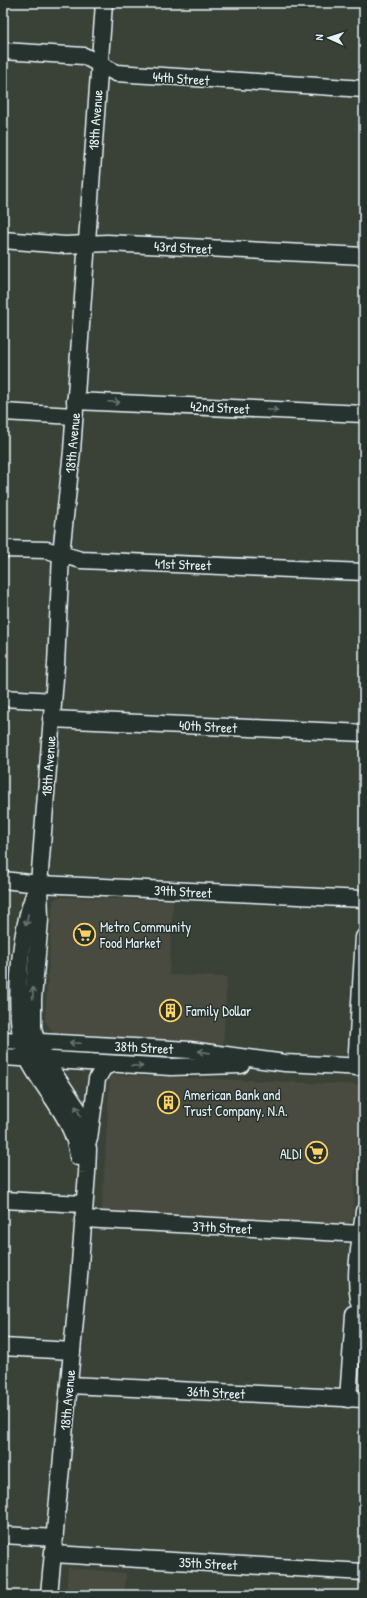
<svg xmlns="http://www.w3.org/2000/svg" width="367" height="1598" viewBox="0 0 367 1598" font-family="'Patrick Hand',sans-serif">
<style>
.built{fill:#484c40}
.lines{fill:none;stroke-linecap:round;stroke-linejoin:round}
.minor-casing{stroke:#e8f1f8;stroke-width:19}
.minor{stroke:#26332d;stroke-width:16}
.oneway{stroke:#6a7674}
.labels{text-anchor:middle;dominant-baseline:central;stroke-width:3;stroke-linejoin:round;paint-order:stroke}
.street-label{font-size:14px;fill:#e8f1f8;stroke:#26332d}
.poi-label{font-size:14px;fill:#e8f1f8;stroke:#26332d;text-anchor:start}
</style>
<rect width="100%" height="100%" fill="#3a4238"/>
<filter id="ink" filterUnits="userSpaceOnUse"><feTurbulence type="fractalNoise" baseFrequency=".025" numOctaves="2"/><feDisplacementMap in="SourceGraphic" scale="8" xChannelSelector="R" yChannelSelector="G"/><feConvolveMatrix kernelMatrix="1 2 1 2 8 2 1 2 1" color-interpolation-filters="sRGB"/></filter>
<g filter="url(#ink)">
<!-- built -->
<g class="built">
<path d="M58,897L173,901L169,975L227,977L223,1044L53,1032L45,1021L53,901Z"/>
<path d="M110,1075L361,1085L352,1221L344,1225L108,1215L102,1209Z"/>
<path d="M68,1568L126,1573L124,1595H66Z"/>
</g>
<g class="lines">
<defs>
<g id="minor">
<path d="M3,51L84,56L116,73L364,89"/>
<path d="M3,240L65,245L107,243L364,256"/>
<path d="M75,401L364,414"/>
<path d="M3,412L74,416"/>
<path d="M3,549L47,550L81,560L364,572"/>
<path d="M3,698L53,701"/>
<path d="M51,719L364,733"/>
<path d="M3,880L39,884L364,899"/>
<path d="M36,891C19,926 10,1025 29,1061C45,1092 75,1120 78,1157"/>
<path d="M3,1040L190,1050L285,1063L364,1067"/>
<path d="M3,1057L171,1067L241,1065"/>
<path d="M356,1067L364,937"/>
<path d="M89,1139L97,1079L104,1067L113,1064"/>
<path d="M3,1200L84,1204"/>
<path d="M364,1211C361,1243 350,1284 364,1315"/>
<path d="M83,1219L362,1234"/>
<path d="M3,1347L72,1351"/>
<path d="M69,1385L364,1399"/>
<path d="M348,1399L354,1315"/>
<path d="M3,1535L55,1538"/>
<path d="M53,1554L364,1572"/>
<path d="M49,1595L79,1277L87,1173L88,1149L81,1114L45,1060L36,1041L33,1027V999L40,920L39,884L56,665L61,554L72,451L104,3"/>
</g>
</defs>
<!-- minor casing -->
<use href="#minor" class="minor-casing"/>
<!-- minor -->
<use href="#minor" class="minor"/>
</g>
<!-- one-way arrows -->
<defs><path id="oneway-shaft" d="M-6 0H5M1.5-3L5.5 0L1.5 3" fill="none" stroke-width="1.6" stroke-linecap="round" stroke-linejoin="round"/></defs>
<g class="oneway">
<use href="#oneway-shaft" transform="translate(114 402) rotate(3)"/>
<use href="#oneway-shaft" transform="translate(272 410) rotate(3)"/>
<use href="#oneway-shaft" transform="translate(27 920) rotate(100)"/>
<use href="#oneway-shaft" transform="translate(33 993) rotate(-87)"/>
<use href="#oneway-shaft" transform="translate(75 1043) rotate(-177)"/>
<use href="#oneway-shaft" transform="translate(204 1052) rotate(-172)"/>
<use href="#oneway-shaft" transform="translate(137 1066) rotate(3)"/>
<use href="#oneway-shaft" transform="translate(78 1111) rotate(-118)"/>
</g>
</g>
<!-- icons -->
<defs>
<symbol id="supermarket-ring" viewBox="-11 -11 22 22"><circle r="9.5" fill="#26332d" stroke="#ffd166" stroke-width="1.5"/><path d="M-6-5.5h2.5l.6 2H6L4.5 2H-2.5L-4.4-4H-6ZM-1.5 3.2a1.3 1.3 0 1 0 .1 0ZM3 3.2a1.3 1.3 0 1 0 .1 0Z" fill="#ffd166"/></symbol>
<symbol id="building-ring" viewBox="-11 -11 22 22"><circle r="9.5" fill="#26332d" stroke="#ffd166" stroke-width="1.5"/><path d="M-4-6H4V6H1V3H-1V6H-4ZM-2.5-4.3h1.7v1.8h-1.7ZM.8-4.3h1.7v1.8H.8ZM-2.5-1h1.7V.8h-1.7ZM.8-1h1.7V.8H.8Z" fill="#ffd166"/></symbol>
</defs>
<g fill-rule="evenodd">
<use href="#supermarket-ring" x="72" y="922" width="25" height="25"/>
<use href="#building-ring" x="158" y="998" width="25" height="25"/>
<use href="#building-ring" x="156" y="1090" width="25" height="25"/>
<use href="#supermarket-ring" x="304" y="1140" width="25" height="25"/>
</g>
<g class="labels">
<!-- street labels -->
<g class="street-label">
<text transform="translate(181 78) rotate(4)">44th Street</text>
<text transform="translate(95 120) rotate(-86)">18th Avenue</text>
<text transform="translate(183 247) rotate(3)">43rd Street</text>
<text transform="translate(220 407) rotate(3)">42nd Street</text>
<text transform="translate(72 443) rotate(-85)">18th Avenue</text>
<text transform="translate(183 564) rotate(2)">41st Street</text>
<text transform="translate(208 726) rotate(3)">40th Street</text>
<text transform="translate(48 766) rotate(-86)">18th Avenue</text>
<text transform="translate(183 891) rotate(3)">39th Street</text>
<text transform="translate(144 1047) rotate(3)">38th Street</text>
<text transform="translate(222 1227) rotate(3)">37th Street</text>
<text transform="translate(216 1392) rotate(3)">36th Street</text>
<text transform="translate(67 1400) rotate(-85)">18th Avenue</text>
<text transform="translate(208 1563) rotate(3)">35th Street</text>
</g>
<!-- poi labels -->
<g class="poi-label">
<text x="100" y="926">Metro Community<tspan x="100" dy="16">Food Market</tspan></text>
<text x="186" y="1010">Family Dollar</text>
<text x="184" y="1094">American Bank and<tspan x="184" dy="16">Trust Company, N.A.</tspan></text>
<text x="302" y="1153" text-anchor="end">ALDI</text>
</g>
</g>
<!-- margin -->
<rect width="367" height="1598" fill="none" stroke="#26332d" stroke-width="16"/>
<rect x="8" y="8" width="351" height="1582" fill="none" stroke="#e8f1f8" stroke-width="1.5" filter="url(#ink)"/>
<!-- north arrow -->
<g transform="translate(329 38) rotate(273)" stroke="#26332d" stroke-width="3" paint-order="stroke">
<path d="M0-3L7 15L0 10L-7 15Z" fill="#e8f1f8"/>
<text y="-6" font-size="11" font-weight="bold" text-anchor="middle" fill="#e8f1f8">N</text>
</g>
</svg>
